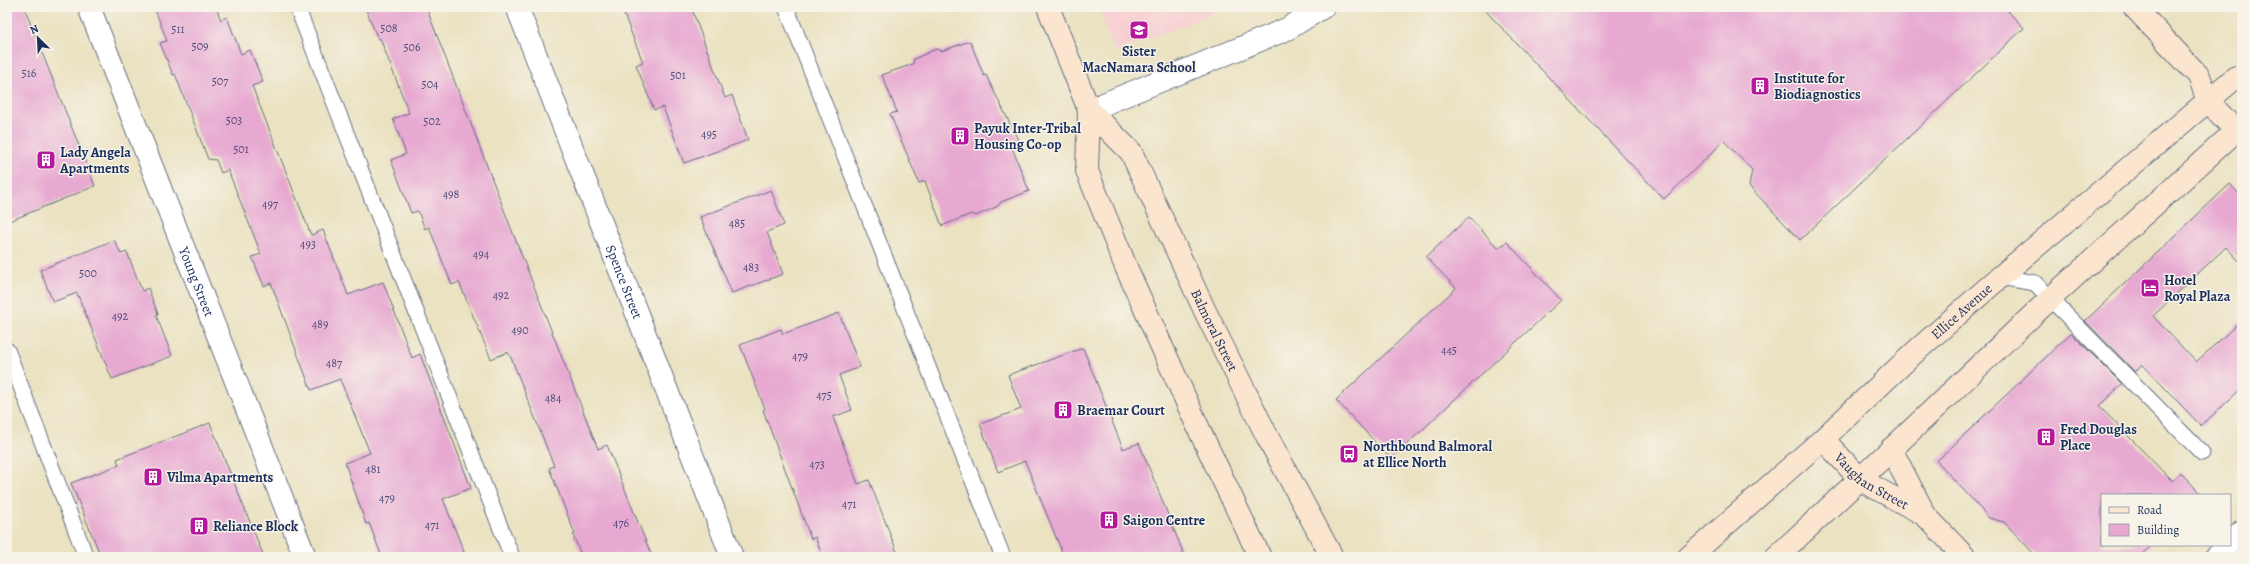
<svg xmlns="http://www.w3.org/2000/svg" width="2249" height="564" viewBox="0 0 2249 564" font-family="Alegreya,serif">
<style>
.built{fill:#f7cfd2}
.building{fill:#e7a8d1}
.lines{fill:none;stroke-linecap:round;stroke-linejoin:round}
.lane-casing{stroke:#636e81;stroke-width:17}
.street-casing{stroke:#636e81;stroke-width:24}
.secondary-casing{stroke:#636e81;stroke-width:24}
.lane{stroke:#fff;stroke-width:15}
.street{stroke:#fff;stroke-width:22}
.secondary{stroke:#fbe5cf;stroke-width:22}
.labels{text-anchor:middle;dominant-baseline:central;stroke-width:3;stroke-linejoin:round;paint-order:stroke}
.number-label{font-size:12px;fill:#4e4d7b}
.poi-label{font-size:14px;font-weight:bold;fill:#1b2f5e;stroke:#f7f3e8;text-anchor:start}
.street-label{font-size:14px;fill:#1b2f5e;stroke:#f7f3e8}
</style>
<rect width="100%" height="100%" fill="#f7f3e8"/>
<filter id="ink" filterUnits="userSpaceOnUse"><feTurbulence type="fractalNoise" baseFrequency=".025" numOctaves="2"/><feDisplacementMap in="SourceGraphic" scale="8" xChannelSelector="R" yChannelSelector="G"/><feConvolveMatrix kernelMatrix="1 2 1 2 8 2 1 2 1" color-interpolation-filters="sRGB"/></filter>
<filter id="wash" filterUnits="userSpaceOnUse"><feTurbulence type="fractalNoise" baseFrequency=".012" numOctaves="4" result="noise"/><feDisplacementMap in="SourceGraphic" scale="16" xChannelSelector="R" yChannelSelector="G"/><feGaussianBlur stdDeviation="0.9" result="paint"/><feColorMatrix in="noise" values="0 0 0 0 0 0 0 0 0 0 0 0 0 0 0 0 0 1.4 0 .05"/><feComposite in="paint" operator="in"/></filter>
<g filter="url(#wash)">
<rect width="100%" height="100%" fill="#eae2c1"/>
<!-- built -->
<path class="built" d="M1098,7H1228L1115,52Z"/>
<g id="blocks">
<!-- building -->
<g class="building">
<path d="M7,7H24L95,186L7,222Z"/>
<path d="M154,7H216L221,20L227,17L241,54L250,50L263,82L252,86L311,235L323,230L348,295L383,282L412,358L420,354L471,488L443,499L466,557H382L369,523L366,524L345,463L370,453L340,379L311,390L271,283L264,286L252,257L261,254L228,170L221,173L216,160L208,159L175,74L173,75L160,43L167,41Z"/>
<path d="M365,7H426L509,223L598,449L607,445L652,557H582L573,535L575,534L549,468L554,466L512,360L508,352L491,359L459,282L452,285L429,227L425,229L418,211L411,213L391,160L406,154L393,119L409,113L380,38L378,39Z"/>
<path d="M621,7H691L725,98L732,95L748,140L684,163L663,107L654,110L636,65L643,62Z"/>
<path d="M1482,7H2004L2024,28L1800,240L1749,186L1752,170L1724,141L1664,199Z"/>
<path d="M970,41L984,76L986,75L1019,142L1011,145L1029,191L1001,202L998,206L976,216L971,214L942,226L925,181L919,183L890,114L897,112L882,75L913,64L914,59L936,49L942,51Z"/>
<path d="M2230,184L2242,197V264L2226,247L2153,316L2196,362L2242,320V388L2201,426L2142,364L2135,372L2085,321Z"/>
<path d="M771,190L784,225L767,232L783,274L732,293L700,217Z"/>
<path d="M1469,217L1498,248L1507,242L1561,300L1391,459L1336,400L1456,288L1426,257Z"/>
<path d="M114,240L121,254L127,252L142,291L148,288L158,314L156,315L172,356L112,379L77,293L53,302L40,270Z"/>
<path d="M839,313L860,367L839,375L852,410L833,417L858,484L869,480L899,557H823L815,537L811,539L763,410L765,409L740,345L781,329L783,334Z"/>
<path d="M2071,333L2122,384L2099,406L2172,481L2180,472L2202,495H2102V545H2152L2139,557H2037L2004,522L1989,518L1937,461Z"/>
<path d="M1083,348L1123,449L1139,443L1185,557H1064L1025,461L998,472L980,424L1021,409L1008,375Z"/>
<path d="M210,423L264,557H101L71,483L119,465L117,459Z"/>
</g>
</g>
</g>
<g filter="url(#ink)">
<use href="#blocks" fill-opacity="0" stroke="#636e81" stroke-width="1"/>
<g class="lines">
<defs>
<g id="lane">
<path d="M297,7L512,557"/>
<path d="M786,7L1003,557"/>
<path d="M2000,277L2035,283L2202,453"/>
<path d="M7,350L86,557"/>
</g>
<g id="street">
<path id="s1" d="M89,7L305,557"/>
<path id="s2" d="M517,7L732,557"/>
<path d="M1089,110L1287,29L1323,7"/>
<path d="M2230,544L2242,532"/>
<path d="M2216,557L2229,545"/>
</g>
<g id="secondary">
<path id="s3" d="M1048,7L1089,110L1131,152L1205,311L1267,436L1332,557"/>
<path d="M2134,7L2199,76L2208,101L2236,131"/>
<path d="M1089,110L1087,171L1126,267L1203,438L1260,557"/>
<path id="s4" d="M1823,439L1861,480L1925,515"/>
<path d="M1891,449L1925,515L1965,557"/>
<path id="s5" d="M1689,557L1823,439L1914,353L2000,277L2236,77H2242"/>
<path d="M1776,557C1869,472 1958,385 2050,299C2114,240 2179,184 2242,125"/>
</g>
</defs>
<!-- lane casing -->
<use href="#lane" class="lane-casing"/>
<!-- street casing -->
<use href="#street" class="street-casing"/>
<!-- secondary casing -->
<use href="#secondary" class="secondary-casing"/>
<!-- lane -->
<use href="#lane" class="lane"/>
<!-- street -->
<use href="#street" class="street"/>
<!-- secondary -->
<use href="#secondary" class="secondary"/>
</g>
</g>
<!-- icons -->
<defs>
<symbol id="school-square" viewBox="-11 -11 22 22"><rect x="-9" y="-9" width="18" height="18" rx="4" fill="#b5179e" stroke="#f7f3e8"/><path d="M0-5L7-2L0 1L-7-2ZM-4 1L0 2.5L4 1V4Q0 6-4 4Z" fill="#fff"/></symbol>
<symbol id="building-square" viewBox="-11 -11 22 22"><rect x="-9" y="-9" width="18" height="18" rx="4" fill="#b5179e" stroke="#f7f3e8"/><path d="M-4-6H4V6H1V3H-1V6H-4ZM-2.5-4.3h1.7v1.8h-1.7ZM.8-4.3h1.7v1.8H.8ZM-2.5-1h1.7V.8h-1.7ZM.8-1h1.7V.8H.8Z" fill="#fff"/></symbol>
<symbol id="hotel-square" viewBox="-11 -11 22 22"><rect x="-9" y="-9" width="18" height="18" rx="4" fill="#b5179e" stroke="#f7f3e8"/><path d="M-6-4.5h1.5V1H6V5H4.5V3h-9V5H-6ZM-4 0a1.8 1.8 0 1 1 3.6 0ZM.5 0V-2.5h3Q6-2.5 6 0Z" fill="#fff"/></symbol>
<symbol id="bus-square" viewBox="-11 -11 22 22"><rect x="-9" y="-9" width="18" height="18" rx="4" fill="#b5179e" stroke="#f7f3e8"/><path d="M-5-6H5V4H4V6H2V4H-2V6H-4V4H-5ZM-3.5-4V0h7V-4ZM-3.5 1.2v1.5H-2V1.2ZM2 1.2v1.5H3.5V1.2Z" fill="#fff"/></symbol>
</defs>
<g fill-rule="evenodd">
<use href="#school-square" x="1128" y="19" width="22" height="22"/>
<use href="#building-square" x="1749" y="75" width="22" height="22"/>
<use href="#building-square" x="949" y="125" width="22" height="22"/>
<use href="#building-square" x="35" y="149" width="22" height="22"/>
<use href="#hotel-square" x="2139" y="277" width="22" height="22"/>
<use href="#building-square" x="1052" y="399" width="22" height="22"/>
<use href="#building-square" x="2035" y="426" width="22" height="22"/>
<use href="#bus-square" x="1338" y="443" width="22" height="22"/>
<use href="#building-square" x="142" y="466" width="22" height="22"/>
<use href="#building-square" x="1098" y="509" width="22" height="22"/>
<use href="#building-square" x="188" y="515" width="22" height="22"/>
</g>
<g class="labels">
<!-- number labels -->
<g class="number-label">
<text x="389" y="28">508</text>
<text x="178" y="29">511</text>
<text x="200" y="46">509</text>
<text x="412" y="47">506</text>
<text x="29" y="73">516</text>
<text x="678" y="75">501</text>
<text x="220" y="81">507</text>
<text x="430" y="84">504</text>
<text x="234" y="120">503</text>
<text x="432" y="121">502</text>
<text x="709" y="134">495</text>
<text x="241" y="149">501</text>
<text x="451" y="194">498</text>
<text x="270" y="204">497</text>
<text x="737" y="223">485</text>
<text x="308" y="244">493</text>
<text x="481" y="254">494</text>
<text x="751" y="267">483</text>
<text x="88" y="273">500</text>
<text x="501" y="295">492</text>
<text x="120" y="316">492</text>
<text x="320" y="324">489</text>
<text x="520" y="330">490</text>
<text x="1449" y="350">445</text>
<text x="800" y="356">479</text>
<text x="334" y="363">487</text>
<text x="824" y="395">475</text>
<text x="553" y="398">484</text>
<text x="817" y="464">473</text>
<text x="373" y="469">481</text>
<text x="387" y="498">479</text>
<text x="849" y="504">471</text>
<text x="621" y="523">476</text>
<text x="432" y="525">471</text>
</g>
<!-- poi labels -->
<g class="poi-label">
<text x="1139" y="51" text-anchor="middle">Sister<tspan x="1139" dy="16">MacNamara School</tspan></text>
<text x="1774" y="78">Institute for<tspan x="1774" dy="16">Biodiagnostics</tspan></text>
<text x="974" y="128">Payuk Inter-Tribal<tspan x="974" dy="16">Housing Co-op</tspan></text>
<text x="60" y="152">Lady Angela<tspan x="60" dy="16">Apartments</tspan></text>
<text x="2164" y="280">Hotel<tspan x="2164" dy="16">Royal Plaza</tspan></text>
<text x="1077" y="410">Braemar Court</text>
<text x="2060" y="429">Fred Douglas<tspan x="2060" dy="16">Place</tspan></text>
<text x="1363" y="446">Northbound Balmoral<tspan x="1363" dy="16">at Ellice North</tspan></text>
<text x="167" y="477">Vilma Apartments</text>
<text x="1123" y="520">Saigon Centre</text>
<text x="213" y="526">Reliance Block</text>
</g>
<!-- street labels -->
<g class="street-label">
<text stroke="none"><textPath href="#s1" startOffset="295">Young Street</textPath></text>
<text stroke="none"><textPath href="#s2" startOffset="295">Spence Street</textPath></text>
<text stroke="none"><textPath href="#s5" startOffset="367">Ellice Avenue</textPath></text>
<text stroke="none"><textPath href="#s3" startOffset="367">Balmoral Street</textPath></text>
<text stroke="none"><textPath href="#s4" startOffset="65">Vaughan Street</textPath></text>
</g>
</g>
<!-- margin -->
<rect width="2249" height="564" fill="none" stroke="#f7f3e8" stroke-width="24"/>
<!-- legend -->
<rect x="2101" y="494" width="130" height="52" fill="#f7f3e8" stroke="#9fa5b1"/>
<rect x="2109" y="507" width="20" height="6" fill="#fbe5cf" stroke="#9fa5b1"/>
<text x="2137" y="514" font-size="12" fill="#1b2f5e">Road</text>
<rect x="2109" y="524" width="20" height="12" fill="#e7a8d1" stroke="#9fa5b1"/>
<text x="2137" y="534" font-size="12" fill="#1b2f5e">Building</text>
<!-- north arrow -->
<g transform="translate(38 38) rotate(336)" stroke="#f7f3e8" stroke-width="3" paint-order="stroke">
<path d="M0-3L7 15L0 10L-7 15Z" fill="#1b2f5e"/>
<text y="-6" font-size="11" font-weight="bold" text-anchor="middle" fill="#1b2f5e">N</text>
</g>
</svg>
